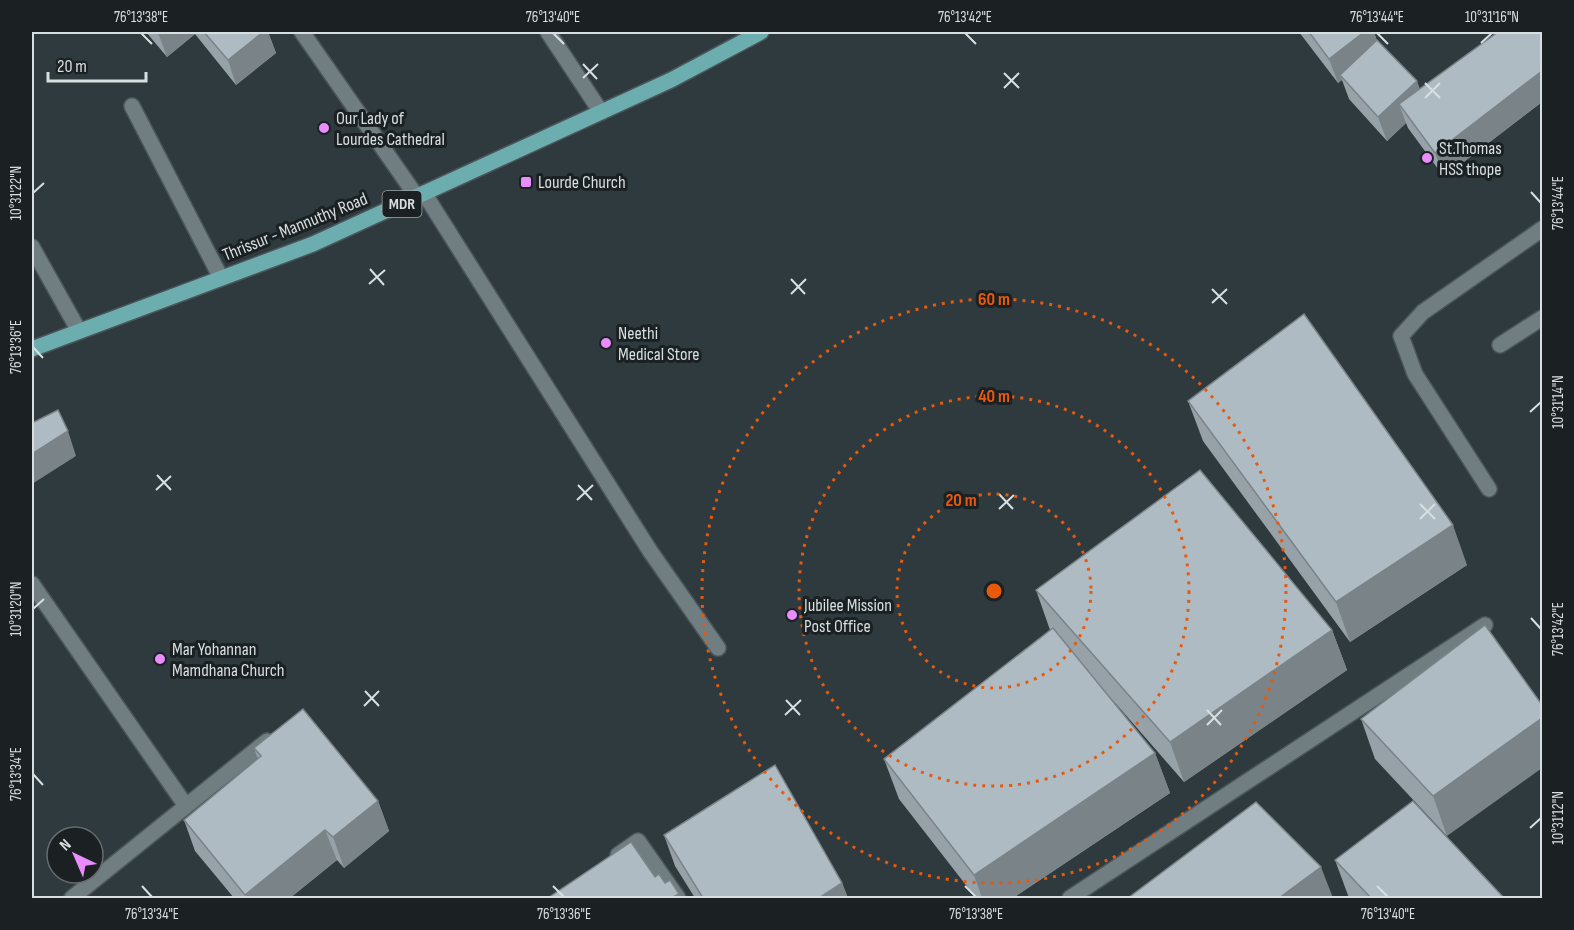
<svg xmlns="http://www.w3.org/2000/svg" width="1574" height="930" viewBox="0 0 1574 930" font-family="'Sofia Sans Condensed',sans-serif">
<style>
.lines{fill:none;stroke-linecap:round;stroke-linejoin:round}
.minor-casing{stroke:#4b565a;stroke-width:18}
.major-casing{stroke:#4b565a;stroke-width:18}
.minor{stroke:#707e82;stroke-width:15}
.major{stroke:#6caeb0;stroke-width:15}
.wall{fill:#96a1a8}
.shaded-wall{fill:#7a8388}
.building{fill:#afbbc3;stroke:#7a8388;stroke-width:1.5}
.ticks{fill:none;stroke:#d7dfe1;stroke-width:2}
.ring{fill:none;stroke:#e8590c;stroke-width:3;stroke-dasharray:3 6}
.poi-dot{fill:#e98dfe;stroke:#1b2022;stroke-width:2}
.labels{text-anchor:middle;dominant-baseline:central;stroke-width:6;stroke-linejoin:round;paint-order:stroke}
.shield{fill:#1b2022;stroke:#9fa6a8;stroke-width:1.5}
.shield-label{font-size:16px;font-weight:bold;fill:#d7dfe1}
.poi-label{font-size:18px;fill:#d7dfe1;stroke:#1b2022;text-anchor:start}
.street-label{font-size:18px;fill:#d7dfe1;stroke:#1b2022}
.centre{fill:#e8590c;stroke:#1b2022;stroke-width:3}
.ring-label{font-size:18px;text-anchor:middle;font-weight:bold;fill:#e8590c;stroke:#1b2022;stroke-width:6;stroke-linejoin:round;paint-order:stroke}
.neatline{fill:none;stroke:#d7dfe1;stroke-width:2}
.ticks-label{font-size:15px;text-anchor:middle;fill:#d7dfe1}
</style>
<rect width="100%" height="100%" fill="#2e3a3e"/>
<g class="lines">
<defs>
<g id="minor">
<path d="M302,32L417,197"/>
<path d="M548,32L601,112"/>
<path d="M132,106L221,278"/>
<path d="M424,193L650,551L718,648"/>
<path d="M32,247L79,331"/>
<path d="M1500,345L1542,318"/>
<path d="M1489,489L1415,374L1401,336L1423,312L1542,229"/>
<path d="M32,584L186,806"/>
<path d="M618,855L638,841L678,898"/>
<path d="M72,898L267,741"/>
<path d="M1070,898L1485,625"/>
</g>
<path id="major" d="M32,349L313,244L671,80L761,32"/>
</defs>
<!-- minor casing -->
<use href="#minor" class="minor-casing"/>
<!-- major casing -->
<use href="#major" class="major-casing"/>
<!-- minor -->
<use href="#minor" class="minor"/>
<!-- major -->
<use href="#major" class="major"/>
</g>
<!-- wall -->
<g class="wall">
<path d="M146,32H268L276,53L236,85L195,34L167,57Z"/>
<path d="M1299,32H1374L1377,41L1420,89L1542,32V102L1444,177L1408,128L1406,123L1387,141L1349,99L1342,80L1338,83Z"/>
<path d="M1188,401L1467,565L1350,642L1203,441Z"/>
<path d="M1036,590L1332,630L1347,670L1184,782L1110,697L1155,753L1170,793L1013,898H976L899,799L884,759L1050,630Z"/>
<path d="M1485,625L1447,836L1375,759L1361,719Z"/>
<path d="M254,748L378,801L389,831L344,868L337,860L290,898H234L195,851L184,820L258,759Z"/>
<path d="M664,835L842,883L848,898H695L675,866Z"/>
<path d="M1335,860L1504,898H1349Z"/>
</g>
<!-- shaded-wall -->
<g class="shaded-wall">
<path d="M159,32H194L195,34L167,57L158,33Z"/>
<path d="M263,32H268L276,53L236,85L228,60Z"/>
<path d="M1364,32H1374L1380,50L1340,75L1342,80L1338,83L1329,59Z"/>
<path d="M1542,71V102L1444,177L1435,153Z"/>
<path d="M1417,81L1426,105L1399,104L1406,123L1387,141L1378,117Z"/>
<path d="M68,431L76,456L32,484V454Z"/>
<path d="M1453,525L1467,565L1350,642L1336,602Z"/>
<path d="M1332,630L1347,670L1184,782L1170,742Z"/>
<path d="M1542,718V768L1447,836L1433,796Z"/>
<path d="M1155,753L1170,793L1013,898H982L974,875Z"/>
<path d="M378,801L389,831L344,868L333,837Z"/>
<path d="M325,830L337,860L290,898H247L245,895Z"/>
<path d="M1321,867L1333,898H1279Z"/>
<path d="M842,883L848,898H819Z"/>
<path d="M679,894L681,898H671Z"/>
</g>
<!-- building -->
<g class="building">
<path d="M204,32H263L228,60Z"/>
<path d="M1309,32H1364L1329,59Z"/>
<path d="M1498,32H1542V71L1435,153L1399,104Z"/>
<path d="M1377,40L1417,81L1378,117L1340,75Z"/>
<path d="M1304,314L1453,525L1336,602L1188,401Z"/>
<path d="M58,410L68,431L32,454V423Z"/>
<path d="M1200,470L1332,630L1170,742L1036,590Z"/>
<path d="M1485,625L1542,705V718L1433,796L1361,719Z"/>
<path d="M1053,628L1155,753L974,875L884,759Z"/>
<path d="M303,709L378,801L333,837L325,830L245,895L184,820L261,756L254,748Z"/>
<path d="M775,765L842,883L819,898H703L664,835Z"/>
<path d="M1413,801L1504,898H1371L1335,860Z"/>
<path d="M1256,802L1321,867L1279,898H1128Z"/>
<path d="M631,842L655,877L659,874L665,883L670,880L679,894L671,898H548Z"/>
</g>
<!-- ticks -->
<path class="ticks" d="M141,33L152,44M553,33L564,44M965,33L976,44M1377,33L1388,44M1481,43L1492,33M583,64L597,79M1004,73L1019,88M583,78L598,64M1425,83L1440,98M1004,88L1019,73M1425,98L1440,83M1531,192L1541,203M33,193L44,183M370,269L384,285M791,279L805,294M369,284L385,270M1212,289L1227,304M791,294L806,279M1212,303L1227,289M33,347L43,358M1530,412L1541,402M157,475L171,490M578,485L592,500M156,490L171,476M999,494L1013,509M577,500L593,485M1420,504L1435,519M999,509L1014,495M1420,519L1435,504M33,609L44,599M1531,618L1541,629M365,691L379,706M786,700L800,715M364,706L379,691M1207,710L1221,725M785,715L801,700M1207,725L1222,710M33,774L43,785M1530,828L1541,818M142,886L152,897M553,886L564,897M965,886L976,897M1377,886L1388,897"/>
<!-- distance rings -->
<g class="ring">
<circle cx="994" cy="591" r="97"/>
<circle cx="994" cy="591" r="195"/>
<circle cx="994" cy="591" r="292"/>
</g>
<!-- markers -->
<g class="poi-dot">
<circle cx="324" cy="128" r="6"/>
<circle cx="1427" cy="158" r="6"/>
<rect x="520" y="176" width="12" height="12" rx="3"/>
<circle cx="606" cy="343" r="6"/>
<circle cx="792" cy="615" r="6"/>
<circle cx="160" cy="659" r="6"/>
</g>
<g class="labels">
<!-- shield labels -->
<rect class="shield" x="382.5" y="191" width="39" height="26" rx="4.5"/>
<g class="shield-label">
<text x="402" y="204">MDR</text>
</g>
<!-- poi labels -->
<g class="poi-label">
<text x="336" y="118">Our Lady of<tspan x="336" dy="21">Lourdes Cathedral</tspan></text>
<text x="1439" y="148">St.Thomas<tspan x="1439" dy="21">HSS thope</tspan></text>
<text x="538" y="182">Lourde Church</text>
<text x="618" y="333">Neethi<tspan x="618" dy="21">Medical Store</tspan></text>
<text x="804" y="605">Jubilee Mission<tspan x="804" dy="21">Post Office</tspan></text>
<text x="172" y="649">Mar Yohannan<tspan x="172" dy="21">Mamdhana Church</tspan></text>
</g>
<!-- street labels -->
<g class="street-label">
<text transform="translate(295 227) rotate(-22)">Thrissur - Mannuthy Road</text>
</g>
</g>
<circle cx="994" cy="591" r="9" class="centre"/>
<g class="ring-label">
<text x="994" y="305">60 m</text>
<text x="994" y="402">40 m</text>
<text x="961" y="506">20 m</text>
</g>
<!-- border -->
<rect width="1574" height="930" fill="none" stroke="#1b2022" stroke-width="66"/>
<!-- north arrow -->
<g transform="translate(75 855) rotate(316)"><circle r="28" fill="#1b2022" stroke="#666c6e" stroke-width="1.5"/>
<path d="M0-4.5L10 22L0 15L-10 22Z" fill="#e98dfe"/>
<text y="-9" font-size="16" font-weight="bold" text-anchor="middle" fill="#d7dfe1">N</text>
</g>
<!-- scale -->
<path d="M48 72v9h98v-9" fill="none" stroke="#d7dfe1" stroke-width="3"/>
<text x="57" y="72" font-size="18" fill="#d7dfe1" stroke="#1b2022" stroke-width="4.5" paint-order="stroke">20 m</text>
<rect x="33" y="33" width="1508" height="864" class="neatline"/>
<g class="ticks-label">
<text x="141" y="22">76°13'38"E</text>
<text x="553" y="22">76°13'40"E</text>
<text x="965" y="22">76°13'42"E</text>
<text x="1377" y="22">76°13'44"E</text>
<text x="1492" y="22">10°31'16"N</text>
<text transform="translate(16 193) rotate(-90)" y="5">10°31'22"N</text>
<text transform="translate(1558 203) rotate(-90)" y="5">76°13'44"E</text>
<text transform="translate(16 347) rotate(-90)" y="5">76°13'36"E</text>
<text transform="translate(1558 402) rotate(-90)" y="5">10°31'14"N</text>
<text transform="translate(16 609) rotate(-90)" y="5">10°31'20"N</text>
<text transform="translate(1558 629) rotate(-90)" y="5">76°13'42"E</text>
<text transform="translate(16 774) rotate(-90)" y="5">76°13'34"E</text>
<text transform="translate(1558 818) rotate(-90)" y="5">10°31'12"N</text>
<text x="152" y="919">76°13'34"E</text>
<text x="564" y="919">76°13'36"E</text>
<text x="976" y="919">76°13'38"E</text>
<text x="1388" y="919">76°13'40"E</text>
</g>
</svg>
